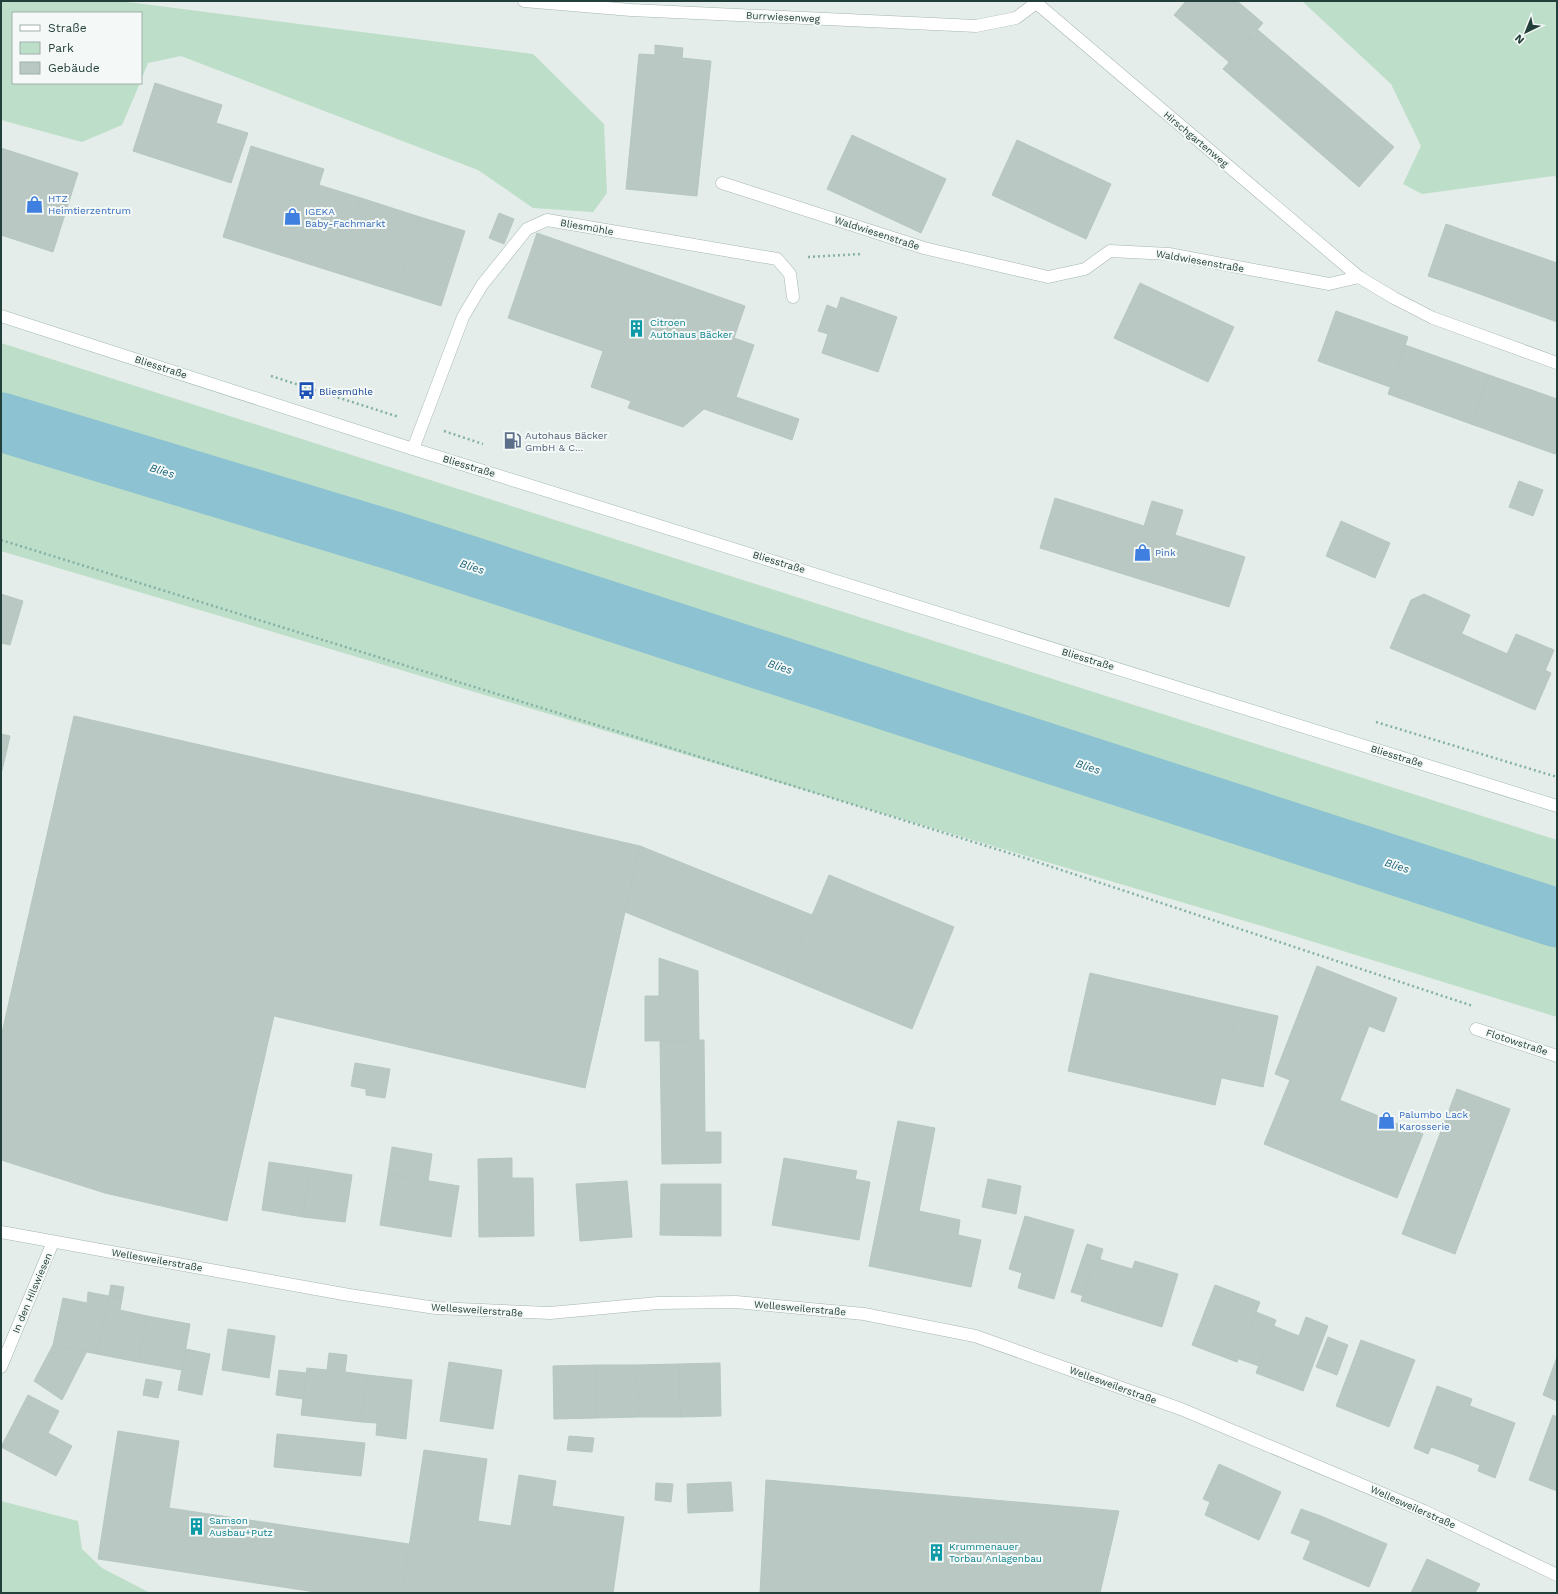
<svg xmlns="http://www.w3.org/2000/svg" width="1558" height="1594" viewBox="0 0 1558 1594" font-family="'Work Sans',sans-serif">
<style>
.green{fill:#bddec8}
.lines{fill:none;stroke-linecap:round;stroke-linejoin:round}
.river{stroke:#8cc2d1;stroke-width:59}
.building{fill:#b9c8c3;stroke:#b6c7c1}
.service-casing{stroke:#a6b5b1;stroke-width:13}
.minor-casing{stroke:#a6b5b1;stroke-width:13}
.tertiary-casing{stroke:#a6b5b1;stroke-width:13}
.secondary-casing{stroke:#a2b9b2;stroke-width:13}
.path{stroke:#84b0a5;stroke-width:2.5;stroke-dasharray:2 3;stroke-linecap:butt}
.service{stroke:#fff;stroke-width:12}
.minor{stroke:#fff;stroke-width:12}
.tertiary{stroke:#fff;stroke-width:12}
.secondary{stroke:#fff;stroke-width:12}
.labels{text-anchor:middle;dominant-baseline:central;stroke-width:4;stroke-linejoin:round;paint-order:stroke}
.street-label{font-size:10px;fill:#233f39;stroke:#f4f9f7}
.shop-label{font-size:10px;fill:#366cbe;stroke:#f4f9f7;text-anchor:start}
.culture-label{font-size:10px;fill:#0d838f;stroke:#f4f9f7;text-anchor:start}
.transit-label{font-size:10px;fill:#164399;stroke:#f4f9f7;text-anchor:start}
.service-label{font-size:10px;fill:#4e5e75;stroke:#f4f9f7;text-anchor:start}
.water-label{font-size:11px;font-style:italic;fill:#1d657b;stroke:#f4f9f7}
</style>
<rect width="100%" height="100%" fill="#e4ede9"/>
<!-- green -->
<g class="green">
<path d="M1,1H114L136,3L533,54L604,124L607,193L593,212L533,208L478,170L181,56L148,63L141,80V13H13V83H140L122,125L82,142L1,120Z"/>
<path d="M1302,1H1557V177L1553,176L1422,194L1403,184L1421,146L1391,84Z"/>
<path d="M1,343L1557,840V1017L1275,930L1,551Z"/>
<path d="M1,1501L78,1521L82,1549L102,1568L150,1593H1Z"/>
</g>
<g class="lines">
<!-- river -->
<path class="river" d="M1,422L394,541L1557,918"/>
</g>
<!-- building -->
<g class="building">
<path d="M1186,1H1237L1263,23L1229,62L1174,15Z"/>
<path d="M1258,30L1326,88L1291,128L1223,69Z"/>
<path d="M655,45L683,48L682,58L711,61L697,196L626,189L639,54L655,55Z"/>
<path d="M155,83L222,105L216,123L248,133L231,183L133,151Z"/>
<path d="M1326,88L1394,147L1359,187L1291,128Z"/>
<path d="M852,135L946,179L921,233L827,189Z"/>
<path d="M1017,140L1111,184L1086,239L992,195Z"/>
<path d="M251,146L324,169L319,185L361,198L337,273L223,237Z"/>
<path d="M1,148L78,173L53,252L1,235Z"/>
<path d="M361,198L420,217L397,292L337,273Z"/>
<path d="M499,213L514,219L504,244L489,238Z"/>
<path d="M420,217L465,231L441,306L397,292Z"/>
<path d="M1446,224L1482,237L1463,288L1428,276Z"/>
<path d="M537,233L745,306L734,338L754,345L736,397L799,419L792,440L704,409L683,427L628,408L631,401L591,387L603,351L508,318Z"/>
<path d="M1482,237L1557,263V322L1463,288Z"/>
<path d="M1140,283L1234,327L1208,382L1114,338Z"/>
<path d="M841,297L897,317L878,372L822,353L828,334L818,331L827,305L837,309Z"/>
<path d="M1336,311L1408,337L1390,387L1318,361Z"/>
<path d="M1405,345L1489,375L1471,424L1388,394Z"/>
<path d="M1489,375L1557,399V449L1555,454L1471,424Z"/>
<path d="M1519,481L1543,490L1533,516L1509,507Z"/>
<path d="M1055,498L1144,526L1152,501L1183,510L1175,535L1245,557L1229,607L1040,548Z"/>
<path d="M1341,521L1390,543L1375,578L1326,556Z"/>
<path d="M1,594L23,601L10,645L1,643Z"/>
<path d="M1424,594L1470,615L1445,671L1390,648L1411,600Z"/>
<path d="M1462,634L1551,673L1535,710L1445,671Z"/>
<path d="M1516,634L1554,650L1545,671L1507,654Z"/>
<path d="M74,716L640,846L585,1088L274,1016L227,1221L105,1193L1,1160V1037Z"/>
<path d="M1,734L10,736L1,775Z"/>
<path d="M640,846L812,915L786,977L625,912Z"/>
<path d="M829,875L954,927L912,1029L786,977Z"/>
<path d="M659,958L698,971L699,1040L645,1041V996H659Z"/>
<path d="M1317,966L1397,998L1384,1032L1369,1026L1340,1100L1275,1074Z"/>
<path d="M1090,973L1238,1007L1215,1105L1068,1071Z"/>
<path d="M1238,1007L1278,1016L1263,1087L1222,1078Z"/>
<path d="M704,1040L705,1132H721V1163L662,1164L660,1041Z"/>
<path d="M355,1063L390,1069L385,1098L366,1095V1089L351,1086Z"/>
<path d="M1290,1080L1423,1134L1397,1198L1264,1144Z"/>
<path d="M1457,1089L1510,1109L1455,1254L1402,1234Z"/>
<path d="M898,1121L935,1128L919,1211L960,1220L958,1235L981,1240L971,1287L869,1266Z"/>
<path d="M392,1147L432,1154L428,1181L388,1174Z"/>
<path d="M512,1158V1178H533L534,1236L479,1237L478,1159Z"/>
<path d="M784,1158L857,1171L855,1179L870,1182L859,1240L772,1225Z"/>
<path d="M269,1162L310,1168L303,1217L262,1210Z"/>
<path d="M310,1168L352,1175L345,1222L303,1217Z"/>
<path d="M388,1174L459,1186L451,1237L380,1225Z"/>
<path d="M988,1179L1021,1186L1016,1214L982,1207Z"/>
<path d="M627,1181L632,1237L580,1241L576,1184Z"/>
<path d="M661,1184H721V1236L660,1235Z"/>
<path d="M1025,1216L1074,1230L1054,1299L1018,1288L1022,1273L1009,1269Z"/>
<path d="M1087,1244L1103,1249L1100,1259L1095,1258L1084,1296L1071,1292Z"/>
<path d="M1095,1258L1132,1269L1118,1313L1081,1301Z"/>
<path d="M1135,1261L1178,1274L1162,1327L1118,1313Z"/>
<path d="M111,1285L124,1287L122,1299L109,1296Z"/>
<path d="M1215,1285L1260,1302L1237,1362L1192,1345Z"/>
<path d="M88,1292L109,1296L97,1354L53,1345L63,1298L87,1303Z"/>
<path d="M109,1296L122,1299L120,1310L147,1316L138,1362L97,1354Z"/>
<path d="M1256,1312L1276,1320L1259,1366L1239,1359Z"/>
<path d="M147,1316L190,1324L182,1370L138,1362Z"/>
<path d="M1306,1317L1328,1326L1303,1391L1256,1373L1274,1326L1299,1336Z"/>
<path d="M228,1329L275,1336L269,1378L222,1370Z"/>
<path d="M1328,1337L1348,1345L1337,1375L1316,1367Z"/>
<path d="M1361,1340L1415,1360L1389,1427L1336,1406Z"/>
<path d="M53,1345L87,1351L62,1400L34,1381Z"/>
<path d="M186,1349L210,1354L202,1395L178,1390Z"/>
<path d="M329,1353L347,1355L345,1372L367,1375L361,1422L301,1415L307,1368L327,1370Z"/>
<path d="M1557,1357V1401L1543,1395Z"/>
<path d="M449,1362L502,1370L493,1429L440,1421Z"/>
<path d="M720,1363L721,1416L680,1417L679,1364Z"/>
<path d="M679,1364L680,1417H638L637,1365Z"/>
<path d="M595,1365H637L638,1417L596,1418Z"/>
<path d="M595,1365L596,1418L554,1419L553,1366Z"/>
<path d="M279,1370L306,1373L303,1399L276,1395Z"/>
<path d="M367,1375L412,1380L406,1439L376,1435L377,1423L361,1422Z"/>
<path d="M146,1379L162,1382L158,1398L143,1395Z"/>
<path d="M1437,1386L1472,1399L1452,1454L1431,1447L1428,1454L1414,1448Z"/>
<path d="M28,1395L59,1411L48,1433L72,1446L56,1476L1,1447Z"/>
<path d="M1470,1406L1515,1423L1495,1478L1478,1471L1480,1465L1452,1454Z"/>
<path d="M1553,1415L1557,1417V1491L1529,1480Z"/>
<path d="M118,1431L179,1441L169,1508L409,1544L402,1593H322L98,1559Z"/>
<path d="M277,1434L365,1443L361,1476L274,1467Z"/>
<path d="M569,1436L594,1438L592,1452L567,1450Z"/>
<path d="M424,1450L487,1459L478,1521L511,1526L519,1475L556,1481L552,1506L624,1517L613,1593H402Z"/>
<path d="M1219,1464L1281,1492L1259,1540L1205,1515L1210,1502L1203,1499Z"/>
<path d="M766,1480L1119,1511L1100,1593H760Z"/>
<path d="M731,1482L733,1511L688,1513L687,1484Z"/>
<path d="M656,1483L673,1484L671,1502L655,1500Z"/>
<path d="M1301,1509L1321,1516L1311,1541L1291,1533Z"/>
<path d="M1321,1516L1387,1544L1369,1587L1303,1559Z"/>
<path d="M1427,1559L1480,1584L1475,1593H1411Z"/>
</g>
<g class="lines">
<defs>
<g id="service">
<path d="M722,183L924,248L1048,277L1085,269L1110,251L1169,254L1329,284L1359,277"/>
<path d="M413,449L463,317L482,285L527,229L547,220L777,259L790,274L793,297"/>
<path d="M1476,1029L1557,1056"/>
<path d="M1,1367L53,1242"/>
</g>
<g id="minor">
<path d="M524,1L631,10L976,26L1016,18L1036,3"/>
<path d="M1034,1L1359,277L1394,298L1433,318L1557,363"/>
</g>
<path id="tertiary" d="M1,1232L349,1295L436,1308L550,1313L658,1303L736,1302L864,1314L975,1336L1181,1409L1424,1511L1557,1575"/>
<path id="secondary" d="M1,316L413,449L1557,806"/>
</defs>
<!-- service casing -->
<use href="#service" class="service-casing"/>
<!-- minor casing -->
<use href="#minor" class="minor-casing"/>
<!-- tertiary casing -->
<use href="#tertiary" class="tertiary-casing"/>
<!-- secondary casing -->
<use href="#secondary" class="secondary-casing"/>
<!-- path -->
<g class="path">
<path d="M808,257L861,254"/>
<path d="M271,376L399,417"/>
<path d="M444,431L483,444"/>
<path d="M1,540L1025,858L1473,1006"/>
<path d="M1376,722L1557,777"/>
</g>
<!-- service -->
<use href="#service" class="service"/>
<!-- minor -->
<use href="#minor" class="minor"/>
<!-- tertiary -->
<use href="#tertiary" class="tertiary"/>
<!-- secondary -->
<use href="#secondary" class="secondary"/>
</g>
<!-- icons -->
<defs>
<symbol id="shop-bare" viewBox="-9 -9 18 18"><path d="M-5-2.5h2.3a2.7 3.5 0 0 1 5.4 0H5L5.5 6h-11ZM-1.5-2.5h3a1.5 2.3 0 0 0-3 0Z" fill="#3f7fe0" stroke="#f4f9f7" stroke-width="2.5" paint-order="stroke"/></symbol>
<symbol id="building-bare" viewBox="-9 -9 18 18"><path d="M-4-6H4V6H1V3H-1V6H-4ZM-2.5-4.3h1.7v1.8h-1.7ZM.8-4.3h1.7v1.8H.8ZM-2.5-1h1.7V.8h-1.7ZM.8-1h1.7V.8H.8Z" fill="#0f9aa8" stroke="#f4f9f7" stroke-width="2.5" paint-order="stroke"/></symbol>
<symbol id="bus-bare" viewBox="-9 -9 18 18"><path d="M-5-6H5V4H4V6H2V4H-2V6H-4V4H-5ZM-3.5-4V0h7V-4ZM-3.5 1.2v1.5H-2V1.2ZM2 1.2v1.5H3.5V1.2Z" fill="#1a4fb4" stroke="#f4f9f7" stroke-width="2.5" paint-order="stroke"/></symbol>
<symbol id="fuel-bare" viewBox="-9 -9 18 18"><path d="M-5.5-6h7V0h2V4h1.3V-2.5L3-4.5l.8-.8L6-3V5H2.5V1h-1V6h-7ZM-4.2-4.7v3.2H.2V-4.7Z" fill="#5c6f8a" stroke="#f4f9f7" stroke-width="2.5" paint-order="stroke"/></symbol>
</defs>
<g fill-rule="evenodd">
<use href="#shop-bare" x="22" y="192" width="25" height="25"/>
<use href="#shop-bare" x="280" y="204" width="25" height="25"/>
<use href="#building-bare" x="624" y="316" width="25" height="25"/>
<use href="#bus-bare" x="294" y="378" width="25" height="25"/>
<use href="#fuel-bare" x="500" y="428" width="25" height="25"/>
<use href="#shop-bare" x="1130" y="540" width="25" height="25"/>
<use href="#shop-bare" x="1374" y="1108" width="25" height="25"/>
<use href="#building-bare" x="184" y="1514" width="25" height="25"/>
<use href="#building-bare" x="924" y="1540" width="25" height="25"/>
</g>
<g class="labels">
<!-- street labels -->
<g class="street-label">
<text transform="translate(783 17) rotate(3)">Burrwiesenweg</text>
<text transform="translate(1196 139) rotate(40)">Hirschgartenweg</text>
<text transform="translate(587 227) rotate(10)">Bliesmühle</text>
<text transform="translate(877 233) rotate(18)">Waldwiesenstraße</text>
<text transform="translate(1200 261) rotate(10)">Waldwiesenstraße</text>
<text transform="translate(161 367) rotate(18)">Bliesstraße</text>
<text transform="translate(469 466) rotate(17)">Bliesstraße</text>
<text transform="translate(779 562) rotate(17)">Bliesstraße</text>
<text transform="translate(1088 659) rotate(17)">Bliesstraße</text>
<text transform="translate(1397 756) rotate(17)">Bliesstraße</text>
<text transform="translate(1517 1042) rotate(18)">Flotowstraße</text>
<text transform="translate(157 1260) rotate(10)">Wellesweilerstraße</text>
<text transform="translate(32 1293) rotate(-67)">In den Hilswiesen</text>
<text transform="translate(800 1308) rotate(5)">Wellesweilerstraße</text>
<text transform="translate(477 1310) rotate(4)">Wellesweilerstraße</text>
<text transform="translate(1113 1385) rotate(20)">Wellesweilerstraße</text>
<text transform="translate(1413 1507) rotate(24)">Wellesweilerstraße</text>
</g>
<!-- shop labels -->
<g class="shop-label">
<text x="48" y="198">HTZ<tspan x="48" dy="12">Heimtierzentrum</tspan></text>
<text x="305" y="211">IGEKA<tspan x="305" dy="12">Baby-Fachmarkt</tspan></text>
<text x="1155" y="552">Pink</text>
<text x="1399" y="1114">Palumbo Lack<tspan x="1399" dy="12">Karosserie</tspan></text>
</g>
<!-- culture labels -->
<g class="culture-label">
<text x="650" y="322">Citroen<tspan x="650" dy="12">Autohaus Bäcker</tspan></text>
<text x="209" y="1520">Samson<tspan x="209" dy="12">Ausbau+Putz</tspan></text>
<text x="949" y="1546">Krummenauer<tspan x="949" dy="12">Torbau Anlagenbau</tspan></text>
</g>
<!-- transit labels -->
<g class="transit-label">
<text x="319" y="391">Bliesmühle</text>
</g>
<!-- service labels -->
<g class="service-label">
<text x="525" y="435">Autohaus Bäcker<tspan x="525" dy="12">GmbH &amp; C...</tspan></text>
</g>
<!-- water labels -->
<g class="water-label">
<text transform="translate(162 471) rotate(17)">Blies</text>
<text transform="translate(472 567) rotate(18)">Blies</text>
<text transform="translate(780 667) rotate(18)">Blies</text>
<text transform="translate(1088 767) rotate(18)">Blies</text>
<text transform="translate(1397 866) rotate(18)">Blies</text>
</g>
</g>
<!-- border -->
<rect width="1558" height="1594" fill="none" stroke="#233f39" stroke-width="4"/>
<!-- legend -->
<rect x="12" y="12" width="130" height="72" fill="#f4f9f7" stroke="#a0afab"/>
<rect x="20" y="25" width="20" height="6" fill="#ffffff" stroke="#a0afab"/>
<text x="48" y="32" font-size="12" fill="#233f39">Straße</text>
<rect x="20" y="42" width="20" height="12" fill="#bddec8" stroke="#a0afab"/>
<text x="48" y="52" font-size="12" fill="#233f39">Park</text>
<rect x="20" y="62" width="20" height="12" fill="#b9c8c3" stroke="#a0afab"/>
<text x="48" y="72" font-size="12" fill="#233f39">Gebäude</text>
<!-- north arrow -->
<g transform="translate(1526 32) rotate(223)" stroke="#f4f9f7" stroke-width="3" paint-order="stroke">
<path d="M0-3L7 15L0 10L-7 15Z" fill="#233f39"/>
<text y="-6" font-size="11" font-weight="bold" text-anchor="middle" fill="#233f39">N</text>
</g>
</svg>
